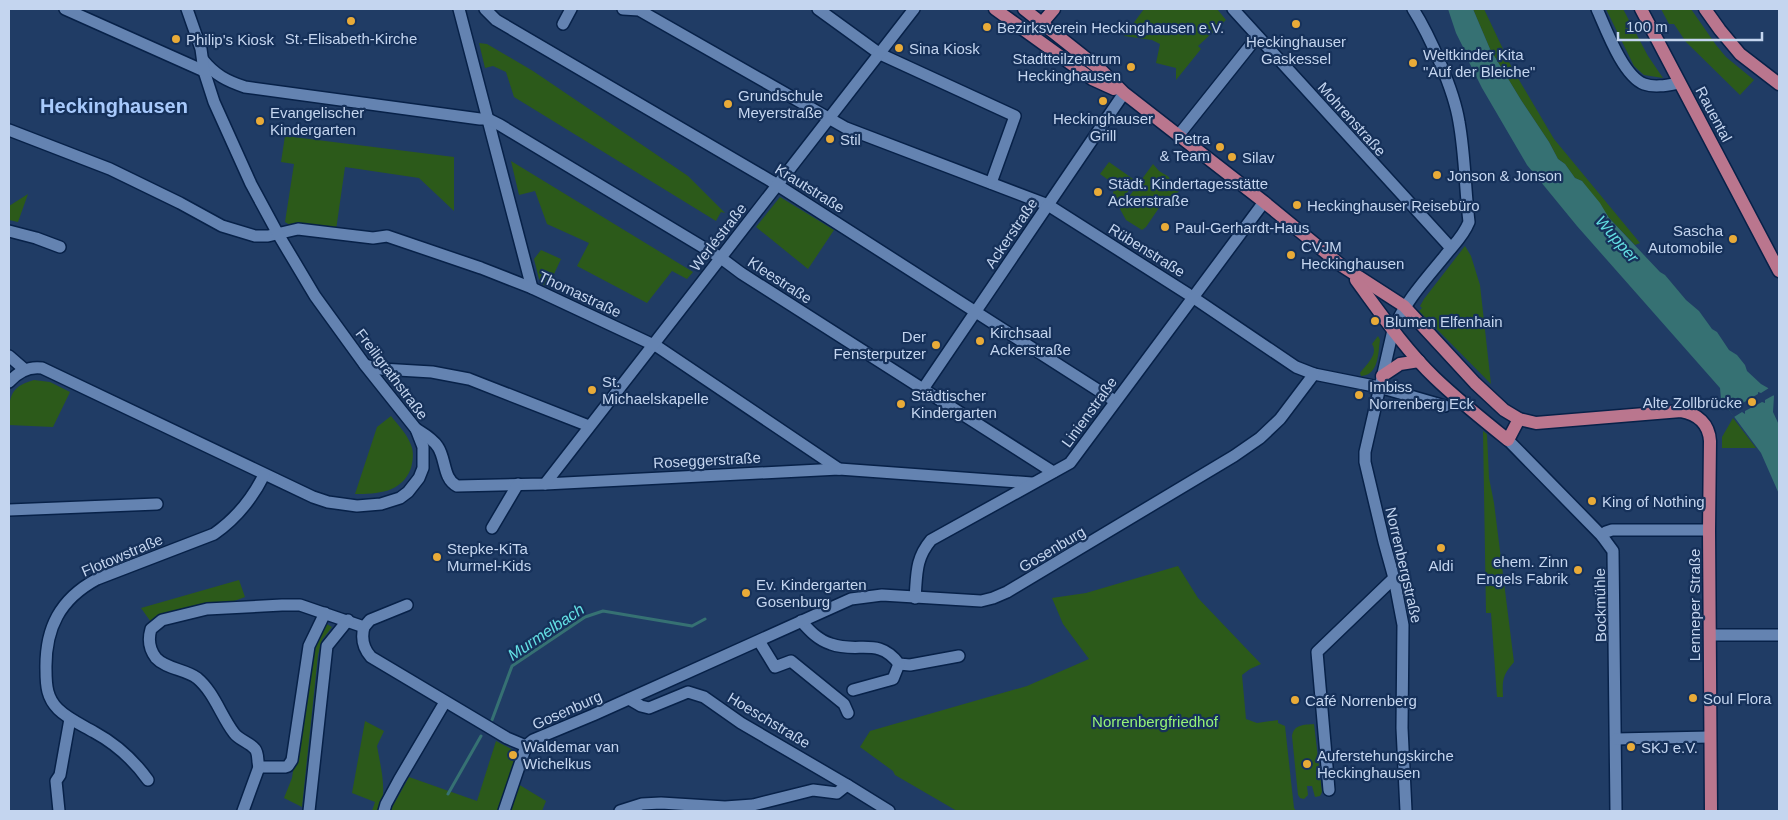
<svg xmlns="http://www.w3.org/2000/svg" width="1788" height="820" viewBox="0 0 1788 820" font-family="Arial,sans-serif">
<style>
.green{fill:#2c5a1a}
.water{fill:#367173}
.pier{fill:#203c65}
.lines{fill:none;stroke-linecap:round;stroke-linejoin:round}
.stream{stroke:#367173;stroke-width:3}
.minor-casing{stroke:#072148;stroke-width:14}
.major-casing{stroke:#072148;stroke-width:15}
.minor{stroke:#6483b1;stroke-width:11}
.major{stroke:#ba768e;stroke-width:12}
.poi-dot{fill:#e9ab38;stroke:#16315a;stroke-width:2}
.labels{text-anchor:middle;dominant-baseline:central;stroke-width:4.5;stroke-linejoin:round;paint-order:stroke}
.poi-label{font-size:15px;fill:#c4d5ef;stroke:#16315a;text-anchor:start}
.street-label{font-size:15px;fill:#c4d5ef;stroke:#16315a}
.park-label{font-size:15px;fill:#96f376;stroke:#16315a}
.water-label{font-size:16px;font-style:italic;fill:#63dfe3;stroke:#16315a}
.district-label{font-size:20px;font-weight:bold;fill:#a8cafc;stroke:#16315a}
</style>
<rect width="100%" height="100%" fill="#203c65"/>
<!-- green -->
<g class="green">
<path d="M1144,9H1217L1226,20L1198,46L1201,49L1176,80V68L1156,63L1160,44L1152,40L1124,36Z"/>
<path d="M1473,9H1484L1512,68L1554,139L1640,243L1635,245L1610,219L1582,181L1575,178L1565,164L1558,159L1549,142L1521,100L1490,49Z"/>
<path d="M1606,9H1623L1648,56L1663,78L1644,75L1634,66Z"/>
<path d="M1661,9H1691L1716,45L1726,57L1754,80L1740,95L1686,42L1674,24H1669Z"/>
<path d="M479,43L487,44L533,71L688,176L725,213L721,212L716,221L514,97L506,72L493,66L485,68Z"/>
<path d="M285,136L454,157V211L419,178L345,167L336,230L290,225L285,222L294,164L281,162Z"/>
<path d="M511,161L693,272L687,279L672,271L647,303L577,266L589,243L547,224L535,191L519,195Z"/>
<path d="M1109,162L1136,181L1117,206L1115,204L1113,192L1117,186L1100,174Z"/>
<path d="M1153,164L1159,171L1169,177L1171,185L1179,191L1173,197L1167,196L1146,227L1142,230L1126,220L1120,209Z"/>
<path d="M28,194L18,222L9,220V206Z"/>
<path d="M780,197L834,230L808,269L756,227Z"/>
<path d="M1465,246L1471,256L1480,285L1491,384L1419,311L1422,308L1420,306L1424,299Z"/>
<path d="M541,250L561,259L548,287L540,283L534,259Z"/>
<path d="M1378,336L1380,340C1378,353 1379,375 1361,376L1360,373C1366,365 1379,354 1372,344Z"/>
<path d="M34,380L50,382L70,392L53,427L9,425C9,401 7,387 34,380Z"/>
<path d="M391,416C398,425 407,434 411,445C414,452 413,461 411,468C402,493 377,494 355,494L377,427Z"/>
<path d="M1733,418L1756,448H1722V437Z"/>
<path d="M1483,431L1487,434L1489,478L1494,503L1514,662C1503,675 1502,679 1503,697H1497L1491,613H1486Z"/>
<path d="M1178,566L1198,598L1261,664L1250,669L1242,675L1246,719L1257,723L1278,720V723L1285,726L1294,808L1296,811H957L895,775L893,771L860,747L870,731L1027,686L1089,659L1063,624L1052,598L1086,593Z"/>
<path d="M239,580L245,597L224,605L156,617L151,622L141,608Z"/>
<path d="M325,623L332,627L322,640L318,655L302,807L284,798L292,778L311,651Z"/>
<path d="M365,721L384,731L377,746C381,769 387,789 380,811H372L375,802L352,793Z"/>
<path d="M1314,724L1322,792L1320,796L1315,797L1312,786H1307L1308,795L1304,799L1300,798L1298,795L1292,736C1294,724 1304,725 1314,724Z"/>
<path d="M496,741L517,752L500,809L505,811H390L409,777L477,801Z"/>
<path d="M518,784L546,801L542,811H509Z"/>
</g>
<!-- water -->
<path class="water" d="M1448,9H1473L1490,49L1521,100L1549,142L1558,159L1565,164L1575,178L1582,181L1600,203L1609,218L1660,272L1665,275L1686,300L1699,311L1712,329L1717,332L1729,350L1737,355L1745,365L1747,371L1761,384L1768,388L1774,396L1773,412L1779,425V494L1761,453L1721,399L1720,388L1577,226L1527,165L1482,88L1462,48L1463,47L1456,33Z"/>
<!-- pier -->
<path class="pier" d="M1769,388L1774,395L1765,400V403L1762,402L1745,411V414L1742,412L1734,417L1729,410L1739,403L1741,404L1758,394V392L1761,393Z"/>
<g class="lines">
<!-- stream -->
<g class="stream">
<path d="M492,720L512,666L585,617L603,611L692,626L705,619"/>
<path d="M448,794L481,736"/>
</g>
<defs>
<g id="minor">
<path d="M65,9L204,71"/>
<path d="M459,9L532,288"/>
<path d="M485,9L496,20L771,181L1115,401"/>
<path d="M623,9L639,10L846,128L1048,205L1188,294L1296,367L1314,374L1379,387L1445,406"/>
<path d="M818,9L880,54L1015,116L991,183"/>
<path d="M1233,9L1451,248"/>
<path d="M1597,9C1606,29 1623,76 1644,84C1655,88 1668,85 1679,83"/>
<path d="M563,24L571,9"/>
<path d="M203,60C215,75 227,81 245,87L480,119H488L500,125L721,258L741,273L1053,472"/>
<path d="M9,130L110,169L180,203L222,226L255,236H268L298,229L373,238L387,236L481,268L532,288L658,347L839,469"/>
<path d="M1178,136L1257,37"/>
<path d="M9,231L36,238L60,247"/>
<path d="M9,356L24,369"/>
<path d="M365,365L381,369L432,372L469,379L589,426"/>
<path d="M9,382C18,372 28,366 42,368L313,497L328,502L357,506L381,504L400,498L408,492L419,478L423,468V447L416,429L365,365L315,296L278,234L251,184L214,102L204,71L201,49L187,9"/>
<path d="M923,389L1124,93"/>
<path d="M416,429C424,434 433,439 438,447C446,459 443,479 457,486L545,484L839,469L1032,483"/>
<path d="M1508,440L1602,536L1613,551L1616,811"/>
<path d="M545,484L914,9"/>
<path d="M9,510L157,504"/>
<path d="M492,528L518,484"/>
<path d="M1602,536L1606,532L1612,530H1709"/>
<path d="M915,598C917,575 915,559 931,540L1070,463L1264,202"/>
<path d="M325,613L309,646L292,760L288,766L285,767H259C257,762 259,754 255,749C249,742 239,740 234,733C221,716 214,692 197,678C185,669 166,669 156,658C149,649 148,639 151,629L162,620L207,609L282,605H300L364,627L370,620L407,605"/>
<path d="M801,621C810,631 818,640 831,644C858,654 878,636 899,664L910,665L959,656"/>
<path d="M364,627C361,638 363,648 371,657L507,738L526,746"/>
<path d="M1710,635H1779"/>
<path d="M759,641L775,667L791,661L844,704L848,713"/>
<path d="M853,690L893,679L899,664"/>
<path d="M629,699L641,706L649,708L688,692L704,697L741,723L847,785L889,811"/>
<path d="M1616,739L1710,737"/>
<path d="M526,746L533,740L593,715L851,599L882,595L981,601L993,598L1007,592L1234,456L1260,438L1280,419L1314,374"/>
<path d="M148,780C133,759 116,744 94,732C82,725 68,719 58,709C47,698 46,686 46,670C45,628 60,599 97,579L214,534C237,518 252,499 264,475"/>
<path d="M1329,790L1317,652L1394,578"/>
<path d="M59,811L56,781L60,775L70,719"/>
<path d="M243,811L259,767"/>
<path d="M309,811L327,646L348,620"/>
<path d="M384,811L386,804L399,780L445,702"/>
<path d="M504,811L526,746"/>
<path d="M620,811L642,804L661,803L725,807L753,805L813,790L837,793L847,785"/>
<path d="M1406,811L1402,728L1403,625L1394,578L1384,542L1365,462V452L1393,330C1405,302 1425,280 1444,257C1454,244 1463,237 1469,222C1465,189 1465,155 1459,122C1454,90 1430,36 1413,9"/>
</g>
<g id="major">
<path d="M995,9L1092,79L1114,89"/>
<path d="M1024,9L1101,70L1124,93L1264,202L1342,266L1404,306L1475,383L1504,410L1519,419L1536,423L1681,411C1698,414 1709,424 1710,441L1709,530L1711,811"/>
<path d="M1641,9L1779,271"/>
<path d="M1705,9L1720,30L1740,54L1779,84"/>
<path d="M1036,30L1054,9"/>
<path d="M1356,280C1381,314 1405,349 1435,378C1458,400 1483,420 1508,440L1519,419"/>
<path d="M1382,376L1400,364L1419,361"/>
</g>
</defs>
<!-- minor casing -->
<use href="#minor" class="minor-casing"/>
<!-- major casing -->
<use href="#major" class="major-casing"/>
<!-- minor -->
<use href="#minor" class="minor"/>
<!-- major -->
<use href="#major" class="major"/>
</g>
<!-- markers -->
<g class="poi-dot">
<circle cx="351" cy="21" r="5"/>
<circle cx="1296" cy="24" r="5"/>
<circle cx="987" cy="27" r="5"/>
<circle cx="176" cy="39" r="5"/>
<circle cx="899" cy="48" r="5"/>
<circle cx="1413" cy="63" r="5"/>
<circle cx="1131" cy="67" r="5"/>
<circle cx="1103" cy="101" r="5"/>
<circle cx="728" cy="104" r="5"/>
<circle cx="260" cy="121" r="5"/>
<circle cx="830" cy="139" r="5"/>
<circle cx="1220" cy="147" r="5"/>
<circle cx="1232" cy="157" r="5"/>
<circle cx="1437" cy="175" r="5"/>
<circle cx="1098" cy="192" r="5"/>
<circle cx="1297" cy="205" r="5"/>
<circle cx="1165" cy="227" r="5"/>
<circle cx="1733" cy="239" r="5"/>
<circle cx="1291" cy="255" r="5"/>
<circle cx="1375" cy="321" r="5"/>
<circle cx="980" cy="341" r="5"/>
<circle cx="936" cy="345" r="5"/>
<circle cx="592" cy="390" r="5"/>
<circle cx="1359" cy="395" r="5"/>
<circle cx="1752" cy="402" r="5"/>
<circle cx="901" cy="404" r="5"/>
<circle cx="1592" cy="501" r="5"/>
<circle cx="1441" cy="548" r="5"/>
<circle cx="437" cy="557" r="5"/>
<circle cx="1578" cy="570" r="5"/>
<circle cx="746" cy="593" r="5"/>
<circle cx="1693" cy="698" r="5"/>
<circle cx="1295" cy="700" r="5"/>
<circle cx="1631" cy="747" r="5"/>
<circle cx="513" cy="755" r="5"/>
<circle cx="1307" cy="764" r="5"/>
</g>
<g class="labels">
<!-- poi labels -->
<g class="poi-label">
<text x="997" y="27">Bezirksverein Heckinghausen e.V.</text>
<text x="351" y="38" text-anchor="middle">St.-Elisabeth-Kirche</text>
<text x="186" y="39">Philip's Kiosk</text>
<text x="1296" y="41" text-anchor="middle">Heckinghauser<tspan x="1296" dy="17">Gaskessel</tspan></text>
<text x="909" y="48">Sina Kiosk</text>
<text x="1423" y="54">Weltkinder Kita<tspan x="1423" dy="17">"Auf der Bleiche"</tspan></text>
<text x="1121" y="58" text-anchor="end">Stadtteilzentrum<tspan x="1121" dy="17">Heckinghausen</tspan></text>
<text x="738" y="95">Grundschule<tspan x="738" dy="17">Meyerstraße</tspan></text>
<text x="270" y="112">Evangelischer<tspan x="270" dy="17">Kindergarten</tspan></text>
<text x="1103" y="118" text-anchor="middle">Heckinghauser<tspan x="1103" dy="17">Grill</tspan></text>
<text x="1210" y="138" text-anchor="end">Petra<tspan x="1210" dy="17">&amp; Team</tspan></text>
<text x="840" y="139">Stil</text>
<text x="1242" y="157">Silav</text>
<text x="1447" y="175">Jonson &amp; Jonson</text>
<text x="1108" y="183">Städt. Kindertagesstätte<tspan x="1108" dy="17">Ackerstraße</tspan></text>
<text x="1307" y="205">Heckinghauser Reisebüro</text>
<text x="1175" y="227">Paul-Gerhardt-Haus</text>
<text x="1723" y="230" text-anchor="end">Sascha<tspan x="1723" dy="17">Automobile</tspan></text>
<text x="1301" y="246">CVJM<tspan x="1301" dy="17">Heckinghausen</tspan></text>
<text x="1385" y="321">Blumen Elfenhain</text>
<text x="990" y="332">Kirchsaal<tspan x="990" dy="17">Ackerstraße</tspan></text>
<text x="926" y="336" text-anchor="end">Der<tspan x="926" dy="17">Fensterputzer</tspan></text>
<text x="602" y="381">St.<tspan x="602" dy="17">Michaelskapelle</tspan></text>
<text x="1369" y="386">Imbiss<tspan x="1369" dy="17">Norrenberg Eck</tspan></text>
<text x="911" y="395">Städtischer<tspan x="911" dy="17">Kindergarten</tspan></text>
<text x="1742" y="402" text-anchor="end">Alte Zollbrücke</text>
<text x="1602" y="501">King of Nothing</text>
<text x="447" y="548">Stepke-KiTa<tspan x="447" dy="17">Murmel-Kids</tspan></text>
<text x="1568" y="561" text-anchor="end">ehem. Zinn<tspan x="1568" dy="17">Engels Fabrik</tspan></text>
<text x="1441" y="565" text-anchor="middle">Aldi</text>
<text x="756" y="584">Ev. Kindergarten<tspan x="756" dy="17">Gosenburg</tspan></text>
<text x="1703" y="698">Soul Flora</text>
<text x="1305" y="700">Café Norrenberg</text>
<text x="523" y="746">Waldemar van<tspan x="523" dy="17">Wichelkus</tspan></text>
<text x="1641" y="747">SKJ e.V.</text>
<text x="1317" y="755">Auferstehungskirche<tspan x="1317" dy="17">Heckinghausen</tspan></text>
</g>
<!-- street labels -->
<g class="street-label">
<text transform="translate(1714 114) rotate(62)">Rauental</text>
<text transform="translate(1352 119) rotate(48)">Mohrenstraße</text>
<text transform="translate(810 188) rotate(32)">Krautstraße</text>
<text transform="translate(1011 233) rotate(-56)">Ackerstraße</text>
<text transform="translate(718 237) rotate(-52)">Werléstraße</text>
<text transform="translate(1147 250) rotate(32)">Rübenstraße</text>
<text transform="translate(780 280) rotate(33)">Kleestraße</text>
<text transform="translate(580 294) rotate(25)">Thomastraße</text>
<text transform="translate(392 374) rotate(53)">Freiligrathstraße</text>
<text transform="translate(1089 412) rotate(-54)">Linienstraße</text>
<text transform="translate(707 460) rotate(-3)">Roseggerstraße</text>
<text transform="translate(1052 549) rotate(-31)">Gosenburg</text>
<text transform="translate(122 555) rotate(-23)">Flotowstraße</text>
<text transform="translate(1404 565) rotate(77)">Norrenbergstraße</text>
<text transform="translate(1600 605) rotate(-91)">Bockmühle</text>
<text transform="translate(1694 605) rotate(-90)">Lenneper Straße</text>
<text transform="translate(567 710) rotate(-24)">Gosenburg</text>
<text transform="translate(769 720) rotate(31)">Hoeschstraße</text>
</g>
<!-- park labels -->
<g class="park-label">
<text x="1155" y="721">Norrenbergfriedhof</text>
</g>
<!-- water labels -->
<g class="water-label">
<text transform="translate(1617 239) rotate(49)">Wupper</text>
<text transform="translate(546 632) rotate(-34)">Murmelbach</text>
</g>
<!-- district labels -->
<g class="district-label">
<text x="114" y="106">Heckinghausen</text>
</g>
</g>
<!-- border -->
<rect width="1788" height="820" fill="none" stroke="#c4d5ef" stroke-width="20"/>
<!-- scale -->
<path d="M1618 32v8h144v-8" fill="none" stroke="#c4d5ef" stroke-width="2.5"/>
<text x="1626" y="32" font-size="15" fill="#c4d5ef" stroke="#16315a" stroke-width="4" paint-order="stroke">100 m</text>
</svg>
